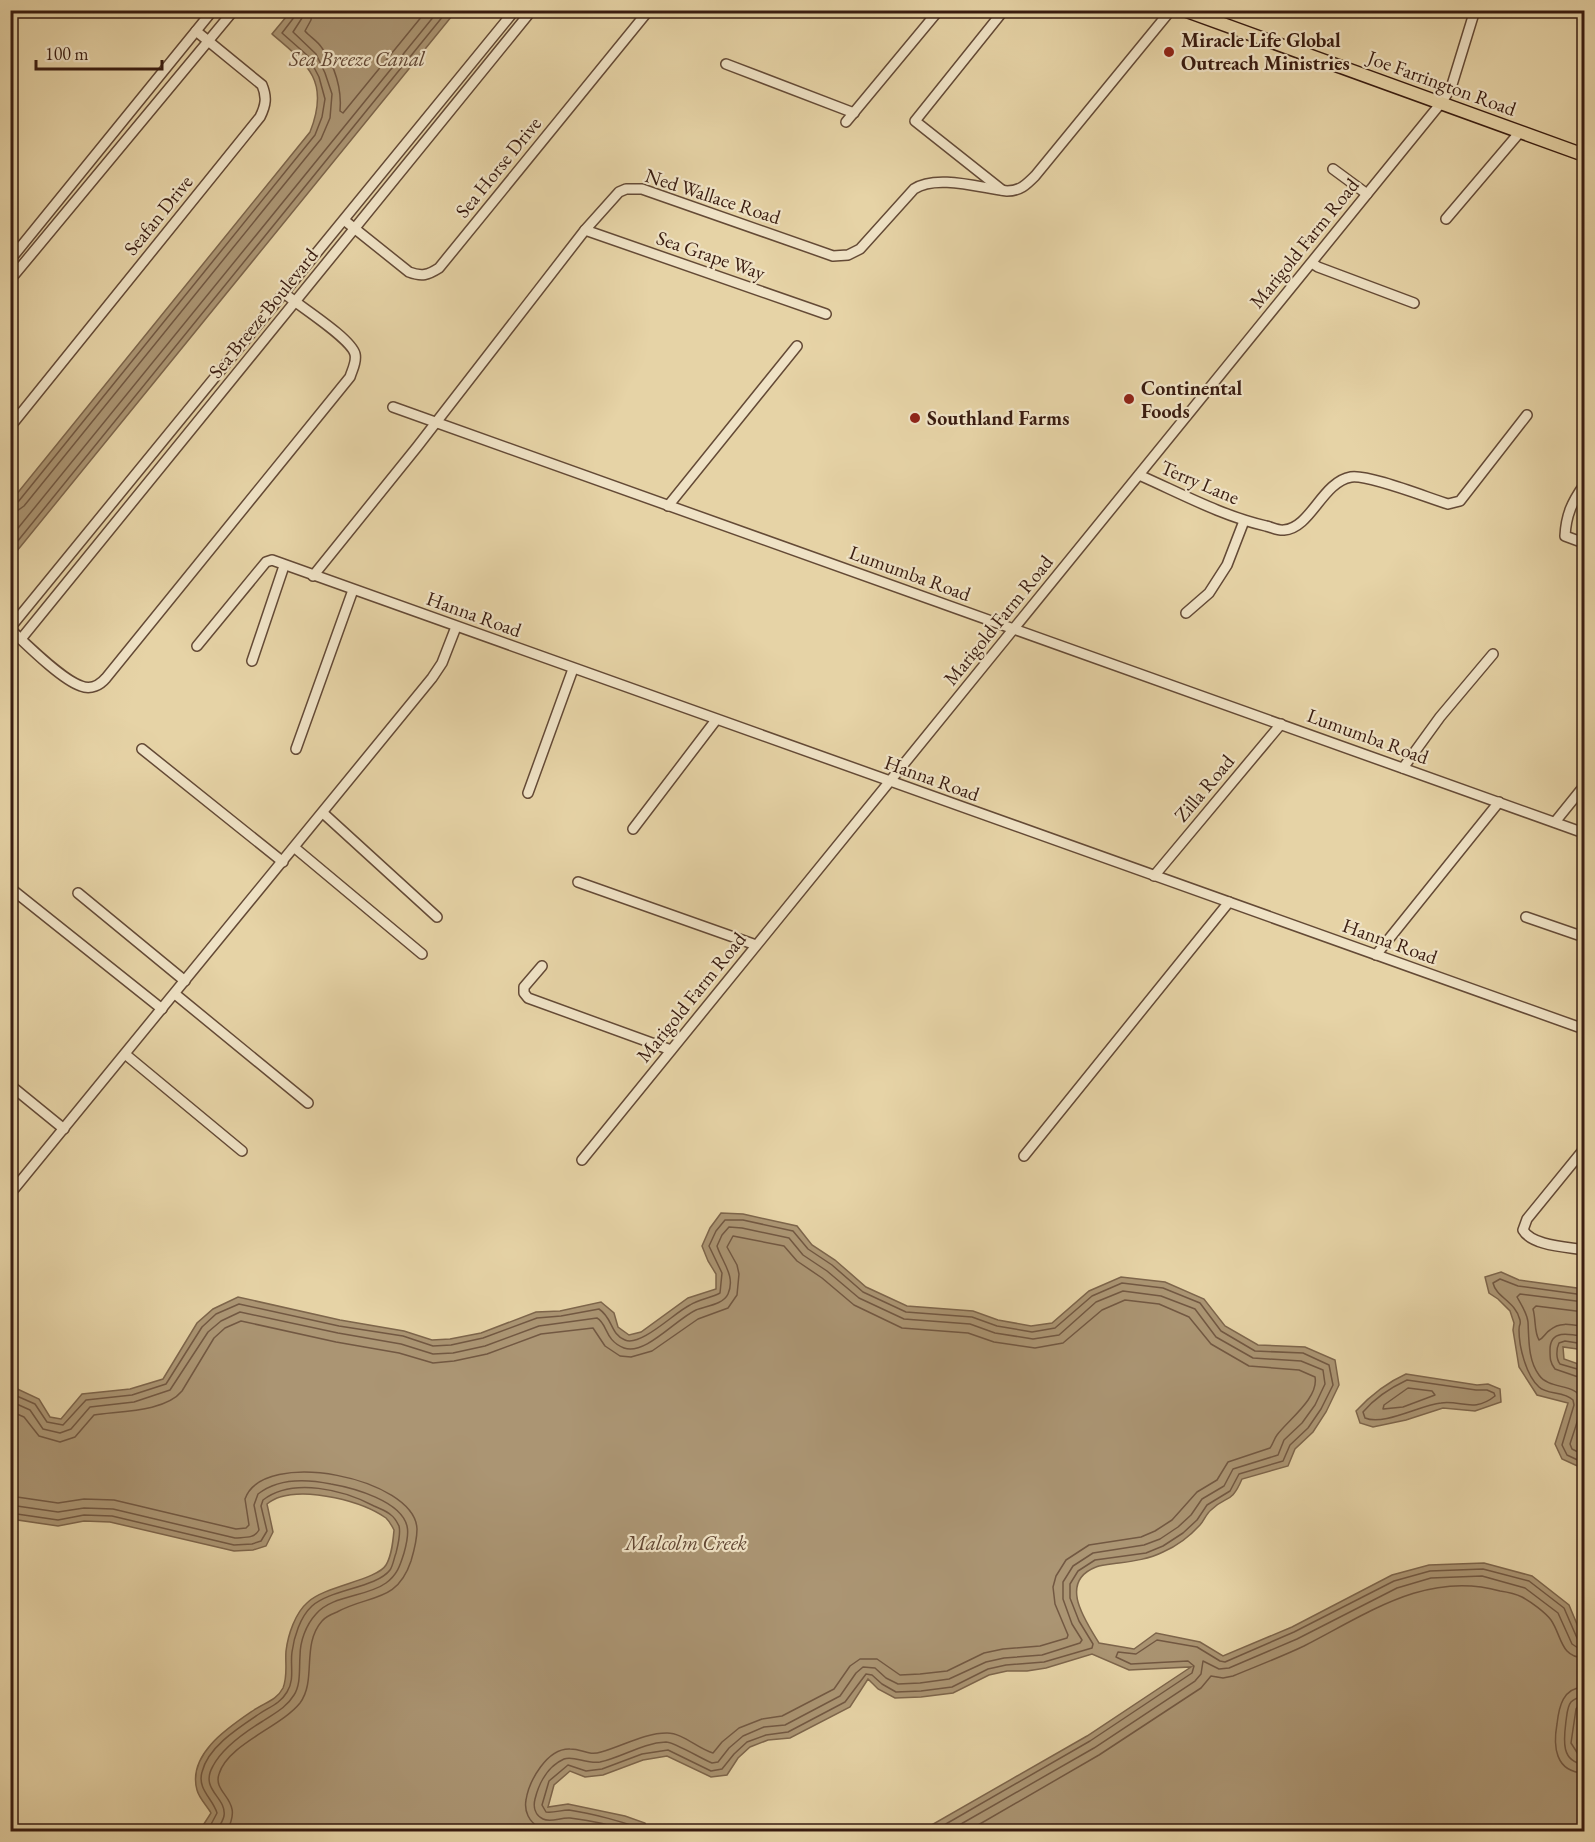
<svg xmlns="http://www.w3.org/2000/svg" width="1595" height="1842" viewBox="0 0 1595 1842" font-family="'EB Garamond',serif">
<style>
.water{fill:#ab9573;stroke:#7d654b;stroke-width:1.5}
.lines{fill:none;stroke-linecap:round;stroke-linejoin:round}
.shore{stroke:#725842;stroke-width:1.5}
.minor-casing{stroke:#644a36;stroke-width:12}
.major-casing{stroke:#391c10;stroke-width:15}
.minor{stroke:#efe2c5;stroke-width:9}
.major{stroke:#e6d3a6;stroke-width:12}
.poi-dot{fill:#8f2418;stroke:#efe2c5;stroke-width:2}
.labels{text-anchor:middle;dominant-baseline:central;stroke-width:4.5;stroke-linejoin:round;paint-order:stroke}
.poi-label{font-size:20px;font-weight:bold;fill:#391c10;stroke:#efe2c5;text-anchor:start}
.street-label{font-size:20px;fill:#391c10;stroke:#efe2c5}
.water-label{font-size:21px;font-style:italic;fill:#614633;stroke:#efe2c5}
</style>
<rect width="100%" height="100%" fill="#e6d3a6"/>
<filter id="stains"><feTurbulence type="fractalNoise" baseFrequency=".00333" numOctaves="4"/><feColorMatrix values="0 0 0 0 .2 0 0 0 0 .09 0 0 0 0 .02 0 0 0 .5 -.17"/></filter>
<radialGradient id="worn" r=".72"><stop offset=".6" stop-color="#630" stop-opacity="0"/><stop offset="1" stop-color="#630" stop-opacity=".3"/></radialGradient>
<!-- water -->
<g class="water">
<path d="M291,11H456L21,546L16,552L11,553V501L310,132C330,82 309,65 272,34Z"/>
<path d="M721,1213L743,1214L797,1226L812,1245L835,1260L866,1287L907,1306L973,1311L998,1320L1031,1326L1052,1323L1089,1291L1121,1277L1165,1282L1204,1299L1225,1326L1258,1345L1305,1347L1335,1360L1339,1385L1326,1412L1313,1432L1295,1449L1288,1466L1242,1479C1231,1505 1226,1495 1211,1510C1206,1514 1204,1521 1200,1525C1190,1536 1177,1546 1163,1552C1149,1559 1134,1561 1119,1563C1112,1564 1103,1564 1096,1567C1058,1582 1085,1620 1099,1643L1134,1649L1156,1633L1200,1642L1223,1656L1292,1627L1392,1575L1429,1565L1484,1563L1532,1576L1569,1605L1584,1641V1698L1577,1743L1584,1753V1831H921L1087,1736L1191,1667L1129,1670L1092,1654L1046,1668L1027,1671H1007L989,1675L953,1693L921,1697L895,1698L878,1689L868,1679L850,1707L790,1738L768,1740L750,1747L738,1758L727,1775L711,1777L667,1756L643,1760L603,1775L585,1777L570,1771L554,1785L548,1807L568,1804L625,1816L645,1823L649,1831H172L202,1827L211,1813C207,1806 199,1798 197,1790C187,1754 229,1727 254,1710C264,1703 277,1700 283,1688C288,1676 285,1663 286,1651C288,1635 295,1613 308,1602C325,1586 377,1580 386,1565C392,1555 393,1541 394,1530C392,1526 389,1521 386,1518C362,1501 309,1488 280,1497C276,1498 271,1501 267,1504L273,1532L266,1546L253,1550L234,1551L110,1522L84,1521L58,1526L11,1519V1386L39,1399L50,1417L61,1419L82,1394L130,1389L163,1379L197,1323L213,1309L238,1297L340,1320L404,1331L432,1340L450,1339L481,1333L536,1312L560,1311L601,1302L614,1313L618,1327L629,1335L641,1332L688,1298L716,1289V1274L708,1261L702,1246L710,1228Z"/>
<path d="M1501,1272L1519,1280L1584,1289V1350L1563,1347L1564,1359L1584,1366V1469L1562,1459L1555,1444L1568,1403L1537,1395L1519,1367L1513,1330L1514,1323L1510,1311L1498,1299L1489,1293L1485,1277Z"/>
<path d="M1406,1374L1477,1385L1488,1384L1500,1389L1501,1402L1475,1411L1443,1408L1406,1420L1373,1427L1360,1423L1356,1411C1370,1396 1388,1382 1406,1374Z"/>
</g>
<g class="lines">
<!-- shore -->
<g class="shore">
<path d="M312,10L311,20L305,31C310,37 318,41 322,48C335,66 342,89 340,111L343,113L427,10"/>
<path d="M10,504L18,502L315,135L322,117L325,99L319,77L308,56L282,33L295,16V10"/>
<path d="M10,512L17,511L24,506L321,139L330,118L332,94L325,73L316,54L293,32L302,18L303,10"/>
<path d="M10,538L439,10"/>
<path d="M10,547L17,542L448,10"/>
<path d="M1584,1295L1518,1286L1500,1279L1493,1283C1496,1297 1516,1302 1520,1320C1521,1327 1519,1322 1519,1330C1519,1347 1526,1375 1539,1387C1547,1395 1564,1391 1573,1400L1574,1405L1562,1445L1567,1455L1584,1463"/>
<path d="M1584,1302L1520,1294L1517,1297C1521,1304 1527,1313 1528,1322C1529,1340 1528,1360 1539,1375C1549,1390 1576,1383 1581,1399C1583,1408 1573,1434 1570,1444L1572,1449L1584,1455"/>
<path d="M1584,1312L1536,1306L1533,1309C1536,1319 1534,1332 1539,1340C1544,1338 1545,1333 1550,1330C1560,1321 1573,1325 1584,1327"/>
<path d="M1584,1337C1570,1334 1550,1329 1550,1350C1550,1358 1550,1363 1555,1369L1584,1379"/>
<path d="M1584,1344L1565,1341L1559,1343C1556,1349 1556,1359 1560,1364L1584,1371"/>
<path d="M1407,1380L1476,1390H1487L1494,1393L1495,1396C1474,1413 1461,1400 1441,1403C1420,1405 1384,1426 1365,1418L1363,1412C1374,1399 1392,1387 1407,1380Z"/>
<path d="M1408,1388L1432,1391L1435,1395L1403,1407L1383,1409L1384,1405Z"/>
<path d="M10,1393L35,1404L47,1422L63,1425L86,1400L132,1395L166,1384L202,1327L216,1314L239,1304L339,1326L403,1336L433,1346L451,1345L483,1338L537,1318L561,1316L599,1309C613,1318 610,1334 625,1340C641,1347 675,1312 690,1305C699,1299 711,1298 720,1293L722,1273L709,1246L716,1231L725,1220H743L793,1231L808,1249L832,1265L863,1292L906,1312L972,1317L997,1326L1032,1332L1055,1328L1092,1296L1122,1283L1163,1288L1200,1303L1221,1331L1255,1351L1303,1353L1329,1365L1333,1385L1321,1409L1308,1428L1290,1445L1283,1461L1239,1474L1230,1491L1207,1505L1197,1520L1183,1533L1163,1546L1146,1553L1095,1560L1078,1571L1070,1584V1598L1079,1621L1093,1644L1092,1648L1044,1662L1006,1665L988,1669L952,1687L921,1691L896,1692L882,1684L872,1675L866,1674L845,1702L788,1732L766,1735L747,1742L734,1754L722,1769L711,1771L668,1750L642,1754L602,1769L586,1771L568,1765L549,1781L542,1805L546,1812C554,1813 561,1810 569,1810C583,1812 635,1823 643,1832"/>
<path d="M10,1401L30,1410L43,1429L60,1433L71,1429L90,1407L134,1402L170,1390L208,1332L221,1321L240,1312L338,1333L401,1344L433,1354L453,1353L485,1346L539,1326L597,1318C608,1324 604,1340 624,1348C645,1356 676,1319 696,1310C705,1306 723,1305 728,1294C736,1276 722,1262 717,1246L722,1235L729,1227L742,1228L789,1238L803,1255L827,1271L859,1298L904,1319L970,1324L995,1333L1033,1339L1059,1335L1096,1302L1123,1291L1161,1296L1195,1309L1216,1337L1253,1358L1301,1361L1323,1370L1325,1384L1315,1405L1302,1423L1284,1440L1278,1455L1233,1469L1224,1486L1202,1499L1191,1515L1178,1527L1160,1539L1144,1545L1093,1553L1073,1566L1063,1582V1599L1072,1624L1082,1640L1080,1643L1042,1655L1004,1658L986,1662L949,1679L920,1683L898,1684L886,1678L875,1668L863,1667L856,1673L840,1696L785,1725L764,1727L743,1736L729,1748L718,1762L712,1763C702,1759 674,1742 666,1742C642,1743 623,1757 600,1762C586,1764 573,1755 564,1759C548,1766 539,1783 535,1799C533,1807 535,1815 543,1819C551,1823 561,1817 570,1818C587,1820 612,1825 628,1832"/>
<path d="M10,1411L24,1417L39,1436L60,1442L75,1437L94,1415C120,1411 165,1412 182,1391L214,1338L225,1328L241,1321L336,1342L399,1353L433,1363L454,1361L487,1354L541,1334L593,1328L605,1346L620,1356L631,1357L652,1351L698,1319L728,1308L737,1295L739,1274L737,1265L727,1247L733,1236L784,1246L797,1261L822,1278L854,1305L902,1328L968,1333L994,1342L1035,1348L1063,1343L1102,1310L1125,1300L1159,1304L1189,1317L1211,1344L1249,1366L1299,1370L1315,1377C1319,1398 1288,1420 1277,1435C1274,1439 1273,1444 1270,1448L1228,1462L1217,1480L1197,1492L1172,1520L1155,1531L1141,1537L1089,1545L1066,1560L1056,1576L1053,1587L1055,1604L1068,1635L1067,1638L1040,1646L1003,1649L984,1653L947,1671L920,1674L900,1675L877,1659H860L850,1666L834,1689L782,1716L762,1719L739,1728L722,1742L713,1753C698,1749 683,1733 667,1733C644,1733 623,1746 601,1752C588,1756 583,1749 570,1749C547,1748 529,1781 526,1800C524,1811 529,1822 539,1827C548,1831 557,1827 566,1827C573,1827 581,1830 588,1832"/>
<path d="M10,1496L58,1503L84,1499L114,1500L236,1529L246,1528L249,1525L245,1499C263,1447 415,1478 417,1529C417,1540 414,1551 411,1561C397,1603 370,1594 337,1612C332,1614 325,1617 322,1621C301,1645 317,1680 300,1703C281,1727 228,1744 219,1774C212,1795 246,1799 226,1832"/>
<path d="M10,1505L58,1512L84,1508L113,1509L235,1538C244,1537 254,1539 259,1530L254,1505L258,1494C278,1478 307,1479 331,1484C354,1488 401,1501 407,1526C409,1534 406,1546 404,1553C400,1566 397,1575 386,1583C367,1597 332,1595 316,1614C306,1625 300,1641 300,1656C299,1669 301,1684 294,1695C286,1708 275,1713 263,1721C245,1732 223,1747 213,1766C199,1790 227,1797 224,1816C223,1821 219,1827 216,1832"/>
<path d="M10,1513L58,1520L84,1515L112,1516L234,1545L252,1544L261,1541L267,1531L261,1506L263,1500C293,1477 344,1490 374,1506C380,1509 387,1511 391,1515C394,1517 397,1522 399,1526C401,1534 398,1545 396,1553C394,1558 393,1566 390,1570C376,1588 331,1589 312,1606C300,1617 294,1637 292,1652C290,1665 295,1680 287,1692C280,1704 269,1707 259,1714C238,1728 208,1747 202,1772C197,1789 213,1799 217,1813L207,1832"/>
<path d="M1584,1687C1563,1688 1559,1706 1557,1724C1553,1746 1555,1772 1584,1773"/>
<path d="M1584,1696C1579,1697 1575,1698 1571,1702C1567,1707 1567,1715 1566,1721C1564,1738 1560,1762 1584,1764"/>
<path d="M1584,1704L1579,1705L1576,1709L1571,1743L1578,1754L1584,1756"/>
<path d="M932,1832L1090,1741L1192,1673L1194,1666L1188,1661L1131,1664L1116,1657L1118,1652L1136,1654L1157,1640L1197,1647L1220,1661L1225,1662L1294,1632L1394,1581L1430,1571L1483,1569L1529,1581L1564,1608L1577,1638L1584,1641"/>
<path d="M947,1832L1094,1748L1195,1681L1201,1674L1203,1661L1219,1669L1229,1668L1297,1639L1397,1588L1431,1578L1482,1576L1525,1588L1558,1613L1572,1644L1578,1648H1584"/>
<path d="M966,1832L1099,1755L1201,1688L1211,1676L1223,1678L1233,1676C1257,1666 1281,1657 1304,1646C1367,1614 1427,1570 1500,1591C1507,1592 1516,1594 1522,1597C1531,1602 1545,1612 1551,1620C1562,1636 1560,1657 1584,1658"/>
</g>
<defs>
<g id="minor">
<path d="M1216,22L1220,10"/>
<path d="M726,64L854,113"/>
<path d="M846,122L939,10"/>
<path d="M1333,169L1367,194"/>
<path d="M1002,190L915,121L1004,10"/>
<path d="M1446,219L1520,132"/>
<path d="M344,220L409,272C422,277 428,275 439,268L649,10"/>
<path d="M585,230L826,314"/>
<path d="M10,260L213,10"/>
<path d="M1312,263L1318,267L1414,303"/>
<path d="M10,280L234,10"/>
<path d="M393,407L1584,833"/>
<path d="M10,427L260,117C266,105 267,97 262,85L196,31"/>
<path d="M1139,475C1180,493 1222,516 1266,526C1271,527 1279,531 1284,530C1311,528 1322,482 1351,477C1368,474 1428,498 1448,504L1460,501L1527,415"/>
<path d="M1584,485C1572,502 1566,515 1565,536L1584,543"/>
<path d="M668,506L797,346"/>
<path d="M313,576L417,447L585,230L619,192L626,189H642L833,256L848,255L860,249L914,189C936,174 981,188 1007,191C1020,191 1026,185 1035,176L1171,10"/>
<path d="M1186,613L1209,593L1227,565L1244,521"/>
<path d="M10,628L515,10"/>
<path d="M10,629C26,644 62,680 81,686C91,690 100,685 106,678L350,377C352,370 357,362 355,354C351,338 299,306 284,293"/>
<path d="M21,639L532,10"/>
<path d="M197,646L266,562L272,560L1584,1029"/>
<path d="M252,661L284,566"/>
<path d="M142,749L283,862"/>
<path d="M296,749L353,590"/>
<path d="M1403,768L1440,717L1493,654"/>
<path d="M528,793L573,669"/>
<path d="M323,813L437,917"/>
<path d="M1555,822L1584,786"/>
<path d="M633,829L716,720"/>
<path d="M295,848L422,954"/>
<path d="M1154,876L1281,724"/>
<path d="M578,882L756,945"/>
<path d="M14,891L162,1009"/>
<path d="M78,893L185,981"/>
<path d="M1526,917L1584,937"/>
<path d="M1376,955L1499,802"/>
<path d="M542,966L524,987V993L528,998L671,1050"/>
<path d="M175,994L308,1103"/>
<path d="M125,1054L242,1151"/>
<path d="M10,1085L64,1129"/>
<path d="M1584,1149L1527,1219L1523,1230C1532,1246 1568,1247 1584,1250"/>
<path d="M1024,1156L1229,902"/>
<path d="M582,1160L1441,103L1451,88L1475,10"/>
<path d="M10,1194L432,678L442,663L456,627"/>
</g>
<path id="major" d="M1184,10L1584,155"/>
</defs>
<!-- minor casing -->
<use href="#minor" class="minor-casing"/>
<!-- major casing -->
<use href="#major" class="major-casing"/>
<!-- minor -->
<use href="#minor" class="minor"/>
<!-- major -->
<use href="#major" class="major"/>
</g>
<!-- markers -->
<g class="poi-dot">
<circle cx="1169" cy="52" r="6"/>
<circle cx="1129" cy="399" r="6"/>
<circle cx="915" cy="418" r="6"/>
</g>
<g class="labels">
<!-- poi labels -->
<g class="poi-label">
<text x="1181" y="40">Miracle Life Global<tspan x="1181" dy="23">Outreach Ministries</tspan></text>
<text x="1141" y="388">Continental<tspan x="1141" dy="23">Foods</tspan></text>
<text x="927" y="418">Southland Farms</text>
</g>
<!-- street labels -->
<g class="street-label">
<text transform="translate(1442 83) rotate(20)">Joe Farrington Road</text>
<text transform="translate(498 167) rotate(-51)">Sea Horse Drive</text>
<text transform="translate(713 196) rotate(18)">Ned Wallace Road</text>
<text transform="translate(158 215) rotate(-51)">Seafan Drive</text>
<text transform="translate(1304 243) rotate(-51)">Marigold Farm Road</text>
<text transform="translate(711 255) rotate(19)">Sea Grape Way</text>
<text transform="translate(263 313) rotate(-51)">Sea Breeze Boulevard</text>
<text transform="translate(1200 482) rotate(23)">Terry Lane</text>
<text transform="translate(910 573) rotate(20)">Lumumba Road</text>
<text transform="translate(474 614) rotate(20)">Hanna Road</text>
<text transform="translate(998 620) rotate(-51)">Marigold Farm Road</text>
<text transform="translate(1368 736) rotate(20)">Lumumba Road</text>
<text transform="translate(932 778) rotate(20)">Hanna Road</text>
<text transform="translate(1204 788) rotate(-50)">Zilla Road</text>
<text transform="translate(1390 941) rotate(20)">Hanna Road</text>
<text transform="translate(691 997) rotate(-51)">Marigold Farm Road</text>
</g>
<!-- water labels -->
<g class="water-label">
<text x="357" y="58">Sea Breeze Canal</text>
<text x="686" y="1542">Malcolm Creek</text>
</g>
</g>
<!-- margin -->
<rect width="1595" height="1842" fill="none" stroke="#e6d3a6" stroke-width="36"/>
<rect x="12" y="12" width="1571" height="1818" fill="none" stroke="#391c10" stroke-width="3"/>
<rect x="18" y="18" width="1559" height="1806" fill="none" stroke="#391c10" stroke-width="1.5"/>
<!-- scale -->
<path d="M36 60v9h126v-9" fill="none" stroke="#391c10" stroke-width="3"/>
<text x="45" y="60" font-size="18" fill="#391c10" stroke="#efe2c5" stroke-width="4.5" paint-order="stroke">100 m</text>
<rect width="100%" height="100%" filter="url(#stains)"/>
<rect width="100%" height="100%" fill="url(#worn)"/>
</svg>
